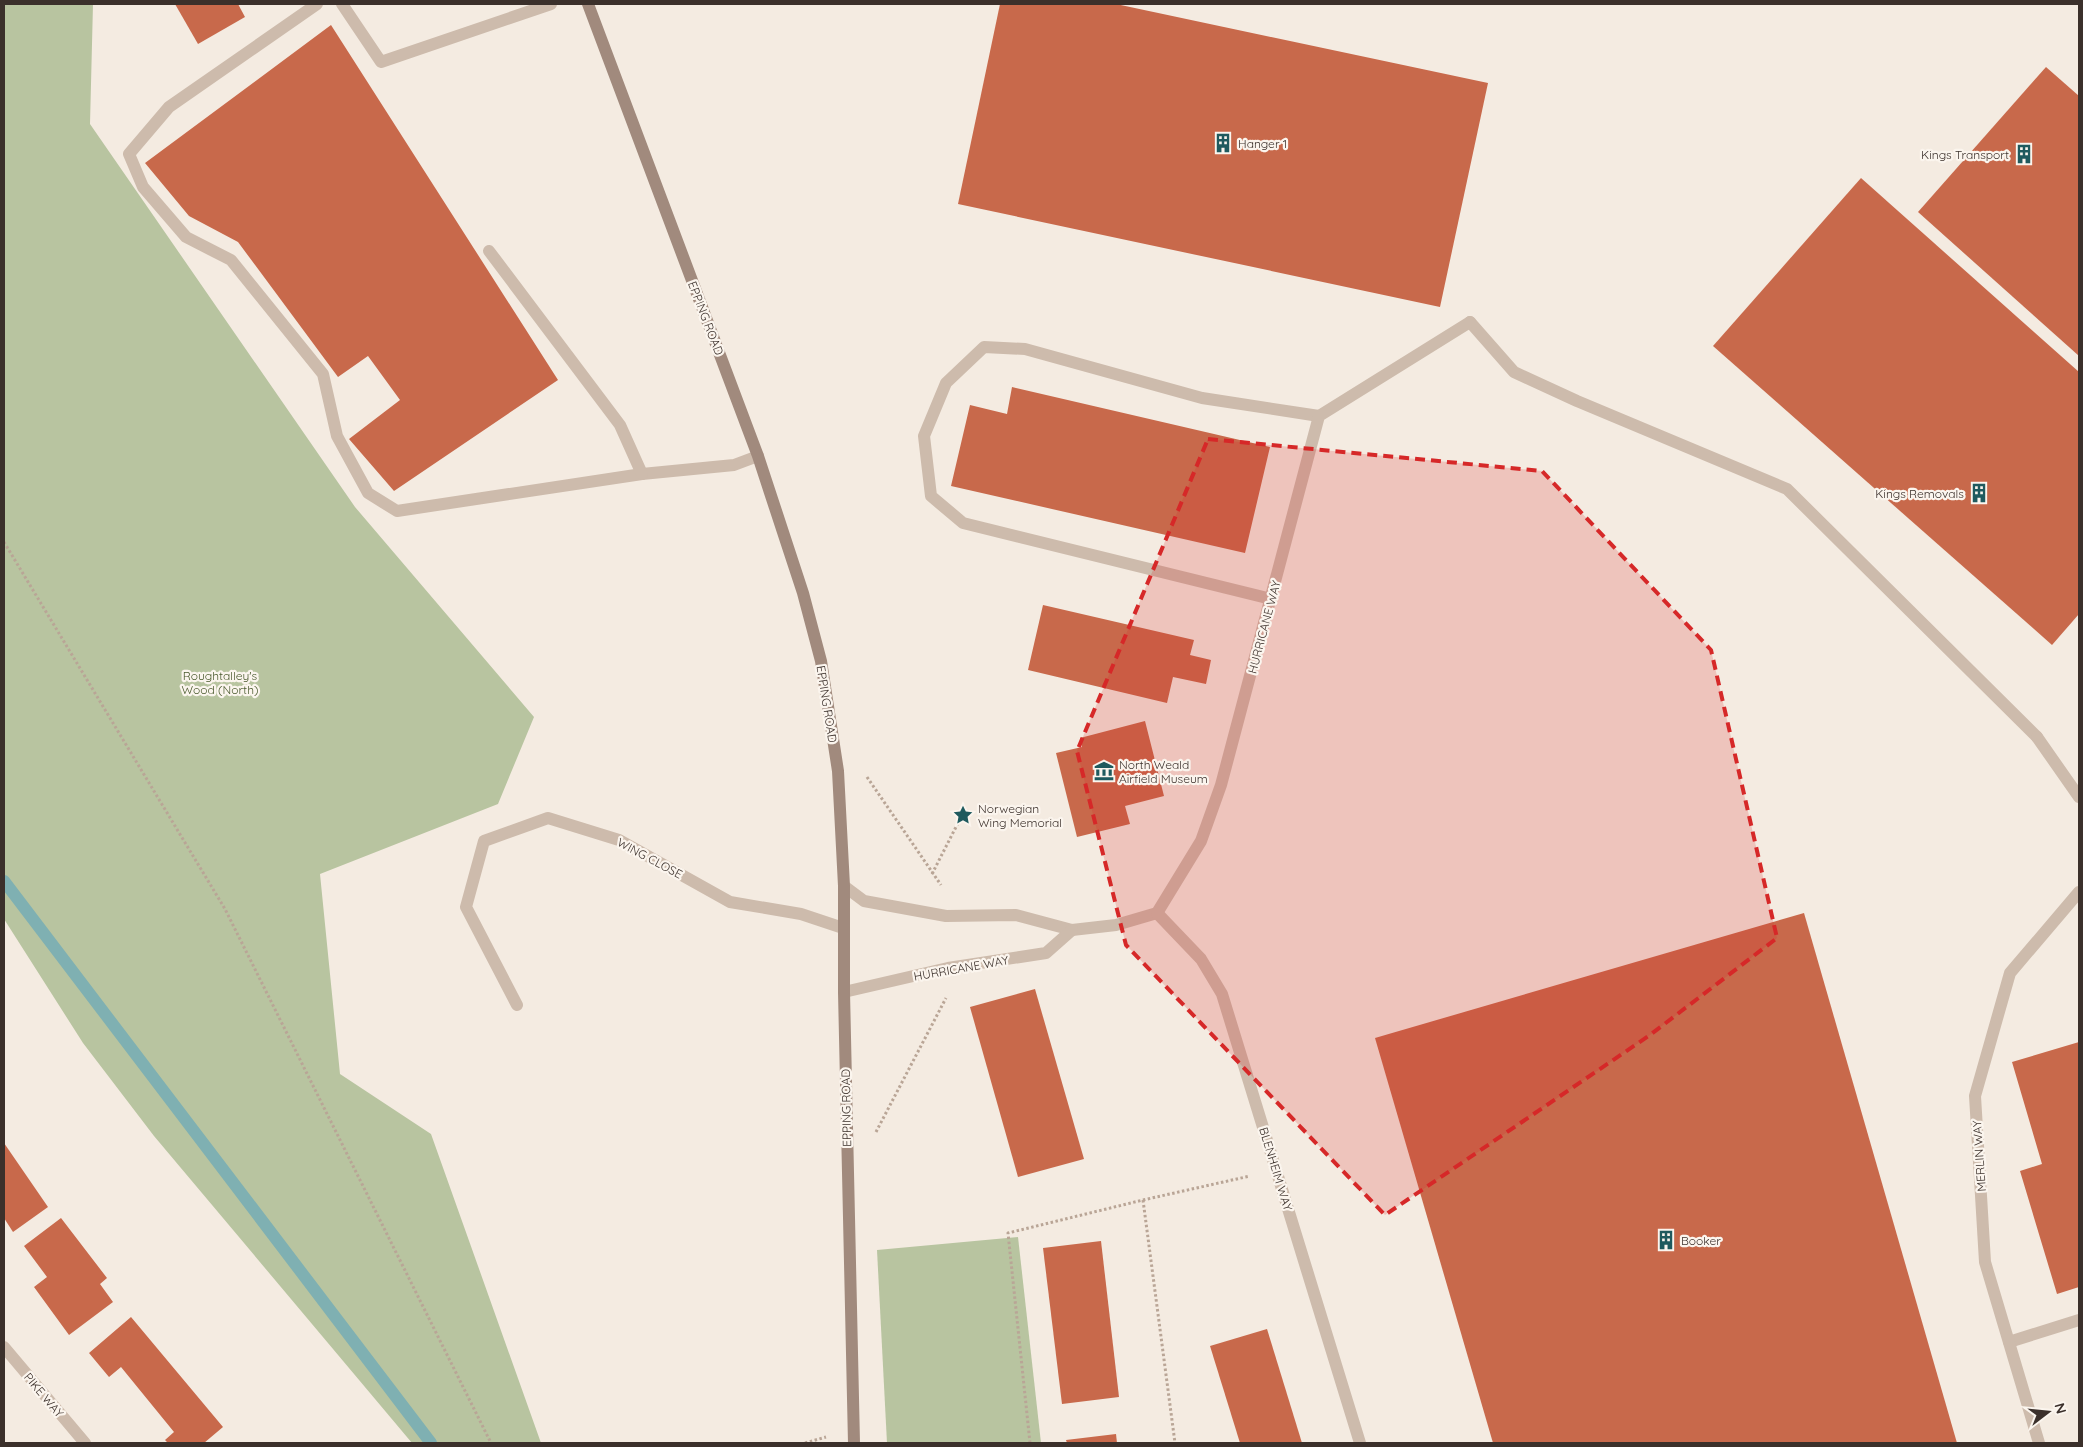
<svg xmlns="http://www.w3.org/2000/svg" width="2083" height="1447" viewBox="0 0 2083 1447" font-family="Quicksand,sans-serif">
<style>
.green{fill:#b8c4a0}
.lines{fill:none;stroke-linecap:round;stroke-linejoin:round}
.stream{stroke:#7fb0b2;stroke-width:12}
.building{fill:#c8694b}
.path{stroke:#b9a596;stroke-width:3;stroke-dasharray:2.5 2.5;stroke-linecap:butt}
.lane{stroke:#cdbbac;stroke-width:12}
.street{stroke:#cdbbac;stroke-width:12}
.secondary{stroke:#a18a7d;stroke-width:12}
.marked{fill:#d62828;fill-opacity:0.2;stroke:#d62828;stroke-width:4;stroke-dasharray:10 6;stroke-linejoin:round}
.labels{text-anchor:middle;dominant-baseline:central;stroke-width:4.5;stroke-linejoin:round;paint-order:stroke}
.poi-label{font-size:12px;fill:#3b302b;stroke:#fbf5ee;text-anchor:start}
.street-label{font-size:12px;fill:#3b302b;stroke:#fbf5ee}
.park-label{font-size:12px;fill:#4a5a2e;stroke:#fbf5ee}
</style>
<rect width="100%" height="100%" fill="#f4ebe1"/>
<!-- green -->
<g class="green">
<path d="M4,4H93L90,124L355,507L534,717L498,804L320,874L340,1074L431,1134L541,1443H412L154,1136L83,1043L4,919Z"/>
<path d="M1018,1237L1041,1443H887L877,1250Z"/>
</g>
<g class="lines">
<!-- stream -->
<path class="stream" d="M4,881L431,1443"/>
</g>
<!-- building -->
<g class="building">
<path d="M175,4H238L245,17L198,44Z"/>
<path d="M1000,4H1116L1488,83L1440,307L958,204Z"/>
<path d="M331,25L558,380L394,491L349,439L400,400L368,356L338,377L238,242L189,216L145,163Z"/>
<path d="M2046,67L2079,96V356L1918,212Z"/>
<path d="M1861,178L2079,372V614L2052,645L1713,346Z"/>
<path d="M1012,387L1270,447L1245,553L951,486L970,405L1007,414Z"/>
<path d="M1043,605L1194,640L1190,655L1211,660L1206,684L1173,677L1167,703L1028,670Z"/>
<path d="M1145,721L1164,796L1125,806L1130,824L1077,837L1056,753L1082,747L1080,738Z"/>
<path d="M1804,913L1957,1443H1493L1375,1038Z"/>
<path d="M1035,989L1084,1159L1018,1177L970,1007Z"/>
<path d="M2079,1042V1287L2057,1294L2020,1171L2042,1164L2012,1062Z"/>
<path d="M4,1143L48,1207L13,1232L4,1218Z"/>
<path d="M61,1218L107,1278L100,1284L113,1302L69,1335L34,1287L47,1277L24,1246Z"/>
<path d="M1101,1241L1119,1397L1062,1404L1043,1248Z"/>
<path d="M131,1317L223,1427L204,1443H168L165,1440L174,1432L121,1367L109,1377L89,1353Z"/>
<path d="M1267,1329L1302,1443H1240L1210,1346Z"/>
<path d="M1116,1434L1117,1443H1067L1066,1440Z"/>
</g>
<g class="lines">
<!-- path -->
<g class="path">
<path d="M4,542L225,909L491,1443"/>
<path d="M867,777L941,885"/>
<path d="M932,874L958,823"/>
<path d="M876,1132L946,998"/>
<path d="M1143,1200L1175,1443"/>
<path d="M805,1443L826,1437"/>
<path d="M1030,1443L1008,1233L1143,1200L1250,1176"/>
</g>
<!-- lane -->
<g class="lane">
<path d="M317,4L169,107L129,154L143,187L186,237L231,260L323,374L337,436L368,493L397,511L642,474L734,465L758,456"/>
<path d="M342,4L381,62L551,4"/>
<path d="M489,251L620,425L642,474"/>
<path d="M1470,322L1514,372L1577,401L1787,489L2037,737"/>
<path d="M1271,599L963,523L931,496L924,436L946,383L984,347L1025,349L1202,398L1319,416"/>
<path d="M2009,1342L2079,1320"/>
</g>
<!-- street -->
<g class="street">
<path d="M2037,737L2079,797"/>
<path d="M844,886L864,901L946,916L1016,915L1072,930L1116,925L1157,913L1201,841L1221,785L1319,416L1470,322"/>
<path d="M1157,913L1201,959L1222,994L1360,1443"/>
<path d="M844,992L948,968L1046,953L1072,930"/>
<path d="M517,1005L466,907L484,841L548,818L619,840L730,902L801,914L843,928"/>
<path d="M4,1347L85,1443"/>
<path d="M2039,1443L1985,1262L1975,1096L2010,973L2079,892"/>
</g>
<!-- secondary -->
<path class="secondary" d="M588,4L758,456L803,593L821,661L838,771L844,886V992L854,1443"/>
</g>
<!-- marked area -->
<path class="marked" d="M1208,439L1542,471L1711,650L1777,938L1650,1035L1385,1215L1126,945L1077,751Z"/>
<!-- icons -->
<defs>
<symbol id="building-bare" viewBox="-9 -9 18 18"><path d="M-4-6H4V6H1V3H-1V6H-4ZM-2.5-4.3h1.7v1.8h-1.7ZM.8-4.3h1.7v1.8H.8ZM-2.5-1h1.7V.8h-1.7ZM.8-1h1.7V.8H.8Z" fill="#1f5a5e" stroke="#fbf5ee" stroke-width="2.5" paint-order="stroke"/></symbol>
<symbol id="museum-bare" viewBox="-9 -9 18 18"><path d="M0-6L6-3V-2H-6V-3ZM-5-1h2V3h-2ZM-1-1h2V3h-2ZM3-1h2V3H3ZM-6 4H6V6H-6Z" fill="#1f5a5e" stroke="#fbf5ee" stroke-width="2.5" paint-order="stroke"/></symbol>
<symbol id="sight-bare" viewBox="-9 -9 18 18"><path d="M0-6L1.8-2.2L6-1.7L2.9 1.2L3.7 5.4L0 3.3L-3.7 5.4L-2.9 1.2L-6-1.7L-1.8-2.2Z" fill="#1f5a5e" stroke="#fbf5ee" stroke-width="2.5" paint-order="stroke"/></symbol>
</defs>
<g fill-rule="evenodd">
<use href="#building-bare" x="1209" y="129" width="28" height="28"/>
<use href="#building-bare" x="2010" y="140" width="28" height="28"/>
<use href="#building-bare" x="1965" y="479" width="28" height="28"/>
<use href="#museum-bare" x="1090" y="757" width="28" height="28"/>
<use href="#sight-bare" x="949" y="801" width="28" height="28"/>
<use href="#building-bare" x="1652" y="1226" width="28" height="28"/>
</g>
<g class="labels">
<!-- poi labels -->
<g class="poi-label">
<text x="1238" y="143">Hanger 1</text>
<text x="2009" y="154" text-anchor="end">Kings Transport</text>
<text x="1964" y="493" text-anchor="end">Kings Removals</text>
<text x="1119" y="764">North Weald<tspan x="1119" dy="14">Airfield Museum</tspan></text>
<text x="978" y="808">Norwegian<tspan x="978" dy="14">Wing Memorial</tspan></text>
<text x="1681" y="1240">Booker</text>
</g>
<!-- street labels -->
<g class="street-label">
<text transform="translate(706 318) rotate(69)">EPPING ROAD</text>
<text transform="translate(1264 627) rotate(-75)">HURRICANE WAY</text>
<text transform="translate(827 704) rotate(81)">EPPING ROAD</text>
<text transform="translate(650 858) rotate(28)">WING CLOSE</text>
<text transform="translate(961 968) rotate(-10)">HURRICANE WAY</text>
<text transform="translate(846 1108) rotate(-91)">EPPING ROAD</text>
<text transform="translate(1979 1156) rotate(-94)">MERLIN WAY</text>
<text transform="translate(1276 1169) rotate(73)">BLENHEIM WAY</text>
<text transform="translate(44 1395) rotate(50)">PIKE WAY</text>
</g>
<!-- park labels -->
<g class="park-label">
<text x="220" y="675">Roughtalley's<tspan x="220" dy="14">Wood (North)</tspan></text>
</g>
</g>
<!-- border -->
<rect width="2083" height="1447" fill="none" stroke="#3b302b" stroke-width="10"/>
<!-- north arrow -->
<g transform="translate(2048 1412) rotate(74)" stroke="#fbf5ee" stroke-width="4" paint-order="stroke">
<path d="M0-4L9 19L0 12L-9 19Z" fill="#3b302b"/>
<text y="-8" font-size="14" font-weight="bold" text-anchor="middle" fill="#3b302b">N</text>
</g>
</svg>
